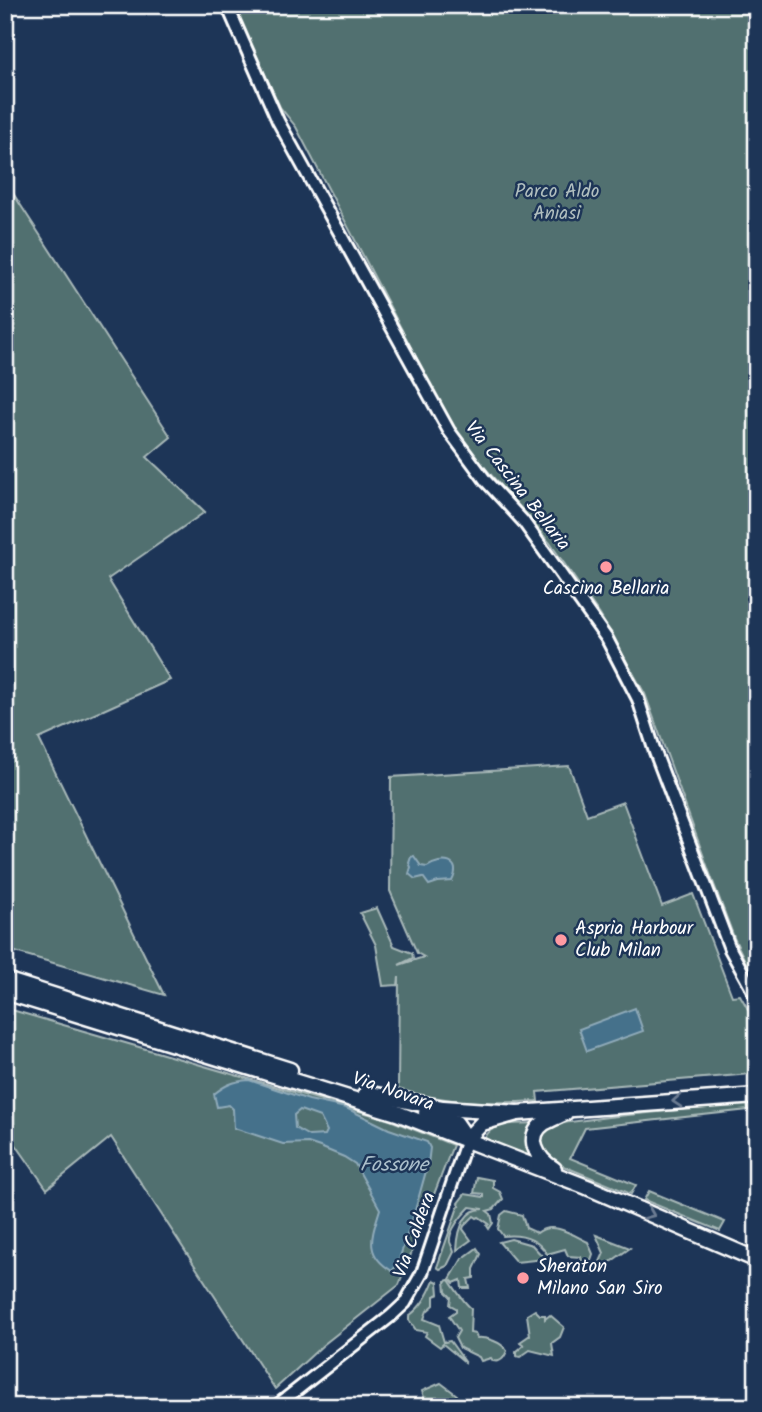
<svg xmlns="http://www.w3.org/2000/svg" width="762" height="1412" viewBox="0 0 762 1412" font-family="Kalam,sans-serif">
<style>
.green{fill:#517070;stroke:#a8b8b8;stroke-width:2}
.water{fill:#45718b;stroke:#8faab9;stroke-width:2;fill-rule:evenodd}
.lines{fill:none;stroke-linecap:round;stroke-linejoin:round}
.tertiary-casing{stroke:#fff;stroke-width:16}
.primary-casing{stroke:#fff;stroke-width:19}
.tertiary{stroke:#1d3557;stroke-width:10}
.primary{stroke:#1d3557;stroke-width:14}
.oneway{stroke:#6c7c92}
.poi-dot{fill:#ff9aa2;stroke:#1d3557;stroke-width:2.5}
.labels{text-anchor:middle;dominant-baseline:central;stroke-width:5;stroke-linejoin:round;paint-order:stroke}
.park-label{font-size:19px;fill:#b1bfbf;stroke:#1d3557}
.street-label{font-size:19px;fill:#fff;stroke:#1d3557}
.poi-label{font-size:19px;fill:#fff;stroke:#1d3557;text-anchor:start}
.water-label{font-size:21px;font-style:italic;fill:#abbfcb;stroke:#1d3557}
</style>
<rect width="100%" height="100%" fill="#1d3557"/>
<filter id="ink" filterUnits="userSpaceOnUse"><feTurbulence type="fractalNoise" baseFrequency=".0143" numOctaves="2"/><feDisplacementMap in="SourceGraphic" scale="14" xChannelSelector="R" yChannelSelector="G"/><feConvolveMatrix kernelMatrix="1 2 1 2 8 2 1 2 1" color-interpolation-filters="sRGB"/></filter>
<g filter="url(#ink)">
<!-- green -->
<g class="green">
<path d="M233,5H757V985L735,940L709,871L645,694L600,615L550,543L480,462L450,422L296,127L280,107Z"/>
<path d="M5,181L171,437L147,457L205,512L108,579L170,680L39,739L164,995L5,949Z"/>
<path d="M569,766L587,815L623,802L662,906L693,894L732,996L740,995L757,1025V1063L751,1074L537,1092L538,1101C489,1104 445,1103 398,1089L399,977L398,985L383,986L376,945L360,913L377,908L394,946L412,953L413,958L399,965L424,957L417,953L390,891L391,777Z"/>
<path d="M5,1008L390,1120L453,1145L399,1285L323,1345L275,1389L111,1137L47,1189L5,1129Z"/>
<path d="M757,1102V1109L585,1128L570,1158L636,1185L631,1194L551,1161L542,1155L540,1136L543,1131L555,1124L608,1117Z"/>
<path d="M542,1123L539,1161L488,1142L485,1138C492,1120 525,1124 542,1123Z"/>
<path d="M477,1177L493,1180V1188L500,1192L503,1199L494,1209L487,1211L491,1214L493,1223L489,1229L487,1226L489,1224L479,1217L477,1218L474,1216L464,1226L463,1229L471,1240L457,1250C458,1232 462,1209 483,1209L470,1207C463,1214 448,1231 450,1242C451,1245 453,1248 454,1252L447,1266L440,1269L437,1267L458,1207L460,1206L458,1203L465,1194L484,1197V1194L474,1193Z"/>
<path d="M649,1191L725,1222L720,1231L644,1200Z"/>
<path d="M506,1211L522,1215L526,1228L537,1233C552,1220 573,1235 588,1242L593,1254L588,1268H583L581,1257L568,1256L565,1249L547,1254C537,1238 521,1234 503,1236L498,1229L501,1215Z"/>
<path d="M596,1235L630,1248L595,1273L604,1253Z"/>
<path d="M511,1239L532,1245L545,1259L516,1262L499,1242Z"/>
<path d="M477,1248L481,1254L474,1269V1278L468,1279L470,1288H462L461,1280L454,1283L450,1279L462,1259Z"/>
<path d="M434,1280L438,1282L439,1294L434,1296V1305L427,1311L424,1319L439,1325L444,1342L450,1341L466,1363L443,1344L440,1347L425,1336L427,1332L416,1330L409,1320V1316C422,1306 428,1295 434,1280Z"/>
<path d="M449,1280C454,1287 464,1303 471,1308L470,1333L475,1334L477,1338C486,1337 502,1342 507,1351C504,1358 501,1363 493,1361L491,1358L481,1361L479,1357L460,1348L455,1338L459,1331L449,1316L456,1311V1308L450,1305L451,1297L446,1292L445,1281Z"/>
<path d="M535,1310L540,1315H545V1319L550,1315L564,1327L560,1337L552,1343L554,1356L530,1350L520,1357L516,1356V1352L524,1345L520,1342L530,1335L527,1315Z"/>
<path d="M441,1383L457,1395L452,1407H427L422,1391Z"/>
</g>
<!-- water -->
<g class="water">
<path d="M414,856L421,866L427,867C442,857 463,860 452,881L438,882L429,885L423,877L415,879L409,874L411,867L409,863L411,857Z"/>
<path d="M635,1008L643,1031L587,1051L579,1029Z"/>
<path d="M249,1080L309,1100L346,1108L389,1129L427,1142L430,1148L428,1164L414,1214L398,1263L392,1271C363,1254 372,1236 380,1209L355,1164L344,1157L320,1147L308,1143L283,1144L234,1128L233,1109L229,1105L217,1107L214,1094C225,1085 234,1081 249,1080ZM300,1110L320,1117L327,1131L325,1135L309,1136L295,1128L294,1115Z"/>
</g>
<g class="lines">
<defs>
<g id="tertiary">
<path d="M227,5L278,121L449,431L486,481L523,521L607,639L638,699L655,752L730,949L757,998"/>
<path d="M275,1407L391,1316L405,1303L422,1273L467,1139"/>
</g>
<g id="primary">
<path d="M5,980L290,1070"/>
<path d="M5,992L397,1113L587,1187L757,1260"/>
<path d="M366,1093L443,1108L517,1113"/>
<path d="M426,1113L456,1123L467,1139"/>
<path d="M467,1139L482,1123L517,1113L757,1096"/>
<path d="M554,1169C537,1159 524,1137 544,1123C551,1119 559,1116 565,1113"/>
</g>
</defs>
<!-- tertiary casing -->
<use href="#tertiary" class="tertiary-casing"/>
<!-- primary casing -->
<use href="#primary" class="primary-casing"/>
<!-- tertiary -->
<use href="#tertiary" class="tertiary"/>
<!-- primary -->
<use href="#primary" class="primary"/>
</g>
<!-- one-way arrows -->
<defs><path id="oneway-chevron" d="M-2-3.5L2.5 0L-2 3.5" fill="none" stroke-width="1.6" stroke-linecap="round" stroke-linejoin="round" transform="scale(1.75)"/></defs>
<g class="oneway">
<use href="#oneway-chevron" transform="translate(677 1101) rotate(176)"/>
<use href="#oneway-chevron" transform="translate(650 1214) rotate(23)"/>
</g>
</g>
<!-- markers -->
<g class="poi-dot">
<circle cx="606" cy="567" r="7"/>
<circle cx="561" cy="940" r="7"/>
<circle cx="523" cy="1278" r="7"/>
</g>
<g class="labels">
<!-- park labels -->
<g class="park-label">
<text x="557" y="192">Parco Aldo<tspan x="557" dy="22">Aniasi</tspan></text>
</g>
<!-- street labels -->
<g class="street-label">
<text transform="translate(517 486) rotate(52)">Via Cascina Bellaria</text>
<text transform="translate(393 1092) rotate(19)">Via Novara</text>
<text transform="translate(415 1235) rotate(-70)">Via Caldera</text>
</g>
<!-- poi labels -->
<g class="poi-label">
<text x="606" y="589" text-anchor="middle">Cascina Bellaria</text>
<text x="575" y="929">Aspria Harbour<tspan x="575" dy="22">Club Milan</tspan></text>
<text x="537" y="1267">Sheraton<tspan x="537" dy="22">Milano San Siro</tspan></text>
</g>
<!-- water labels -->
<g class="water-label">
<text x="394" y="1165">Fossone</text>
</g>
</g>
<!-- margin -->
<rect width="762" height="1412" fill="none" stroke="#1d3557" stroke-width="28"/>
<rect x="14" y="14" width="734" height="1384" fill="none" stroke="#fff" stroke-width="2.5" filter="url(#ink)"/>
</svg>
